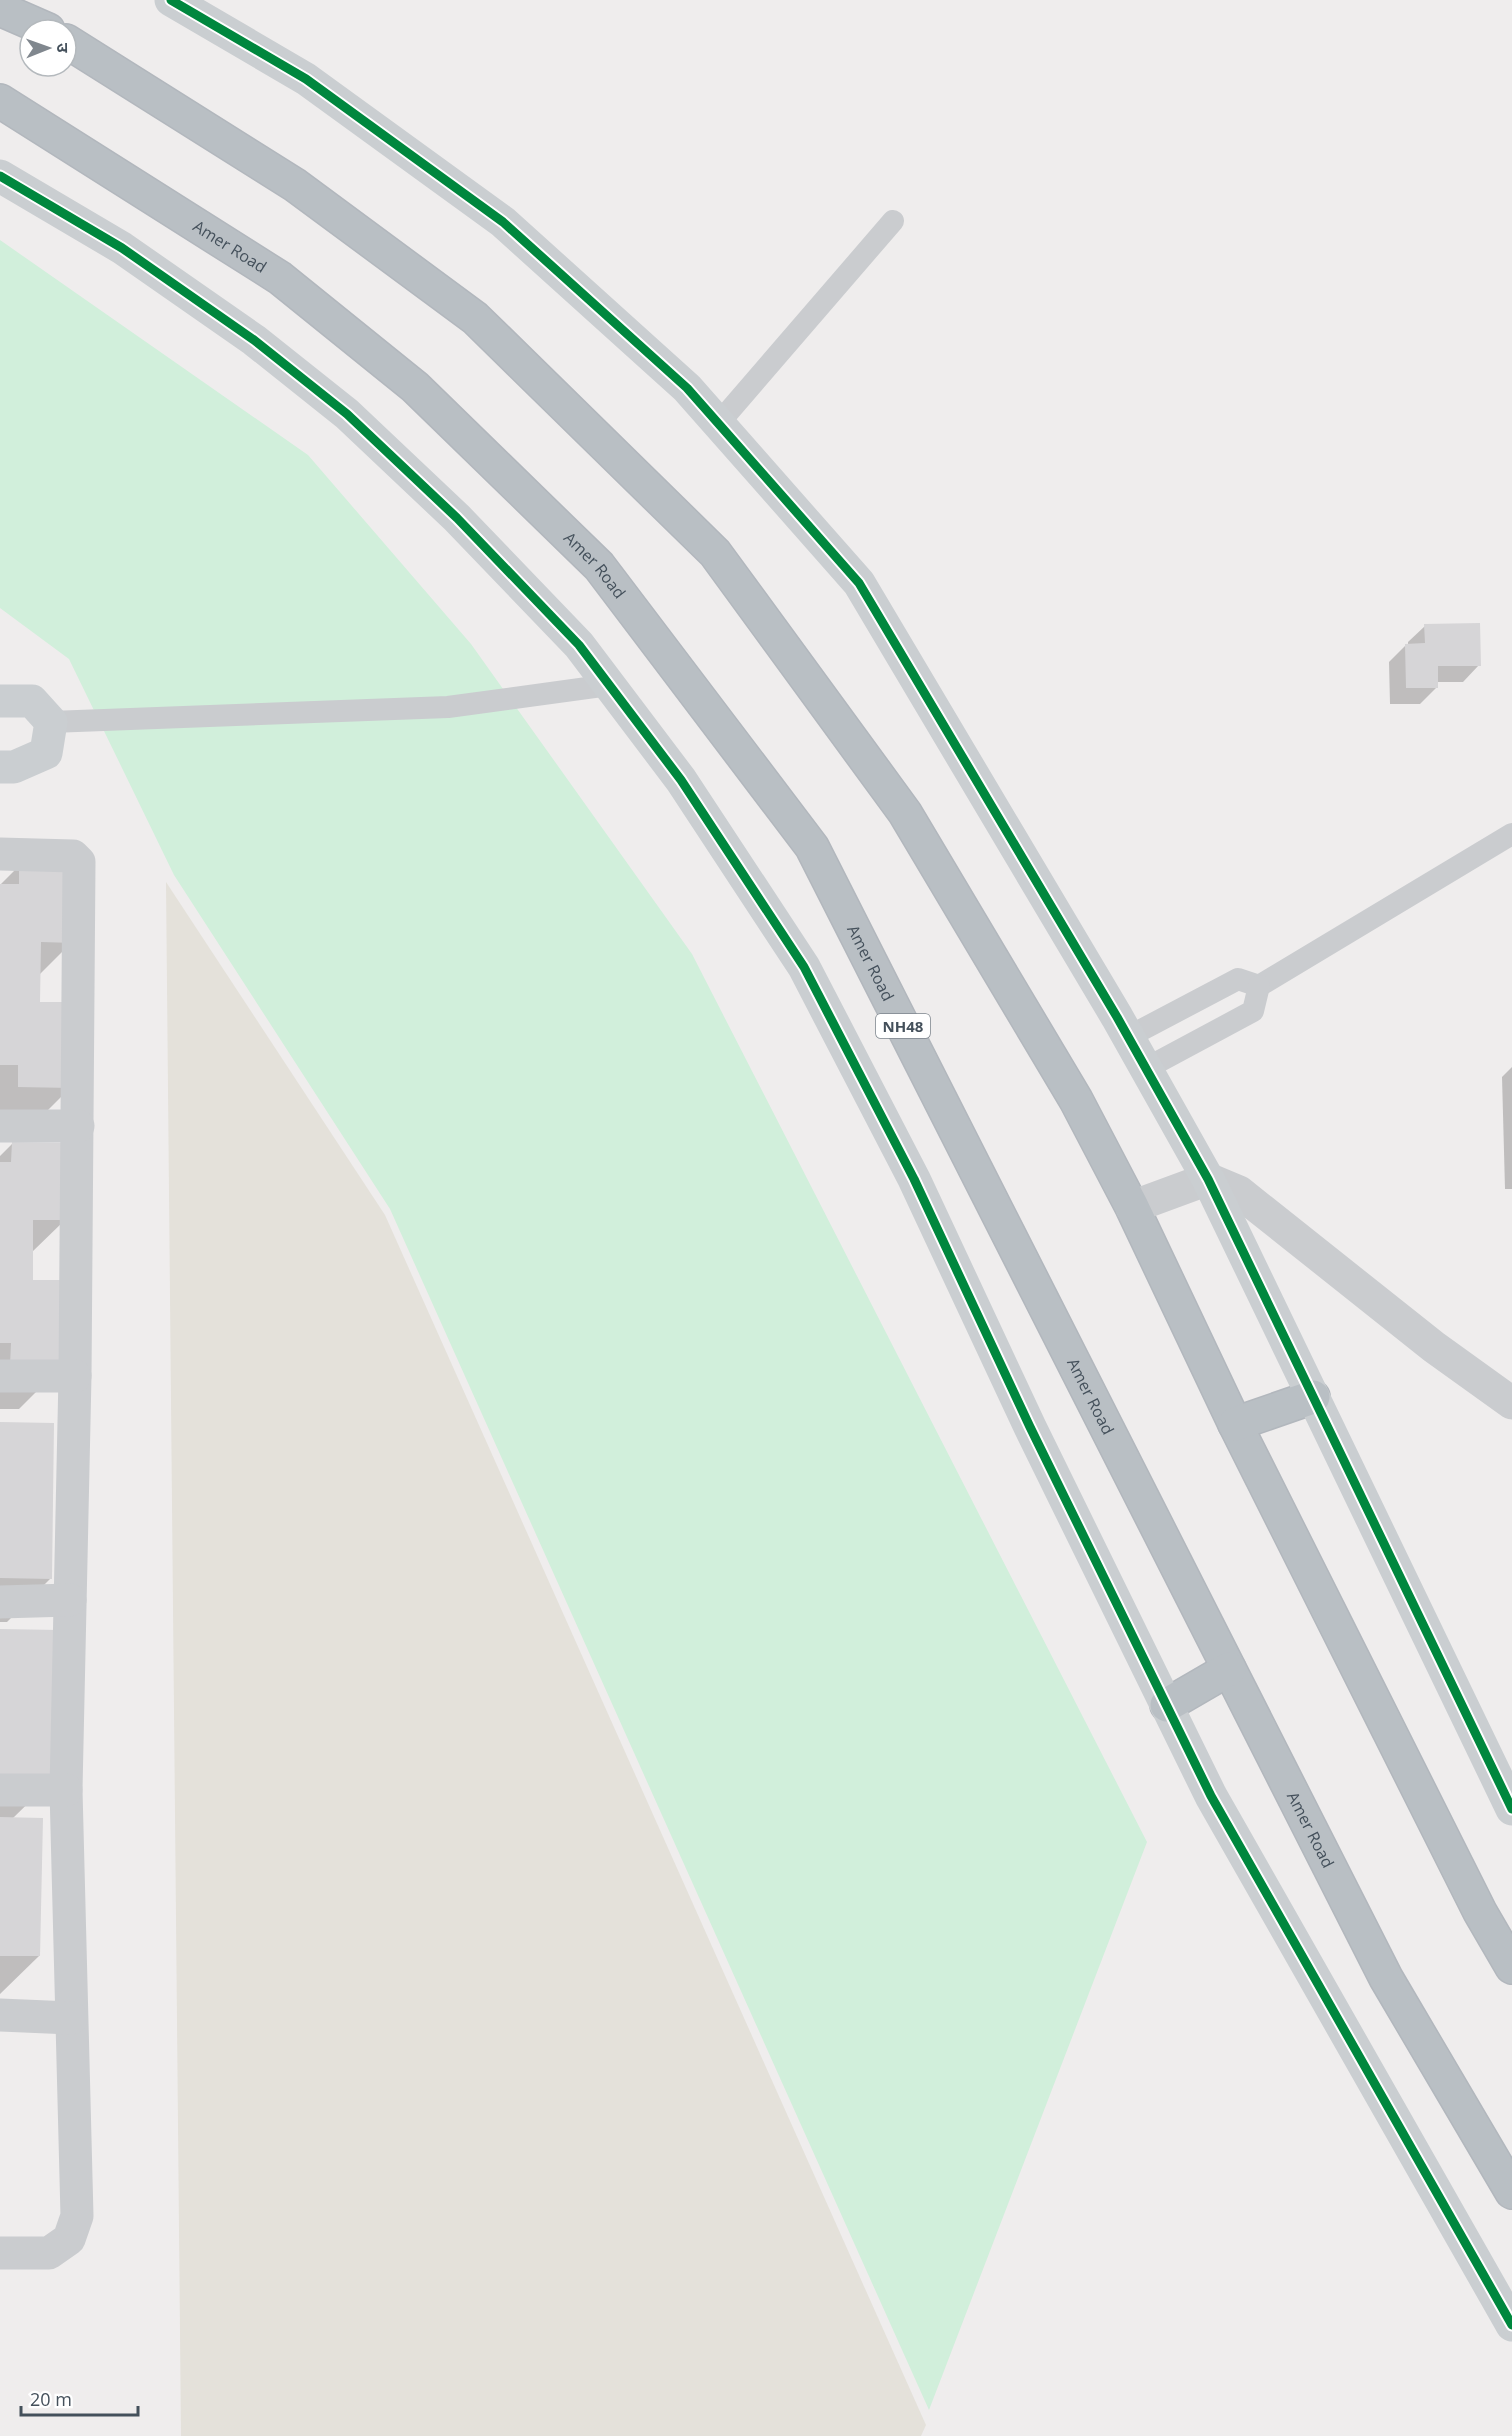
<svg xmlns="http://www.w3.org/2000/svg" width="1512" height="2436" viewBox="0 0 1512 2436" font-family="'Open Sans','Noto Sans Devanagari',sans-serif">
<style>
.commercial{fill:#e4e1da}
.green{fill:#d1efdb}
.shadow{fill:#0003}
.building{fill:#d6d5d7}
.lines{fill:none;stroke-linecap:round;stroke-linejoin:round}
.highway-casing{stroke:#b2b7bd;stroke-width:36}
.lane{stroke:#cacccf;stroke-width:22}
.street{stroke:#cacccf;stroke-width:33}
.secondary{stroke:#caced1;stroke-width:33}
.highway{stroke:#b9bfc4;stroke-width:33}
.cycleway-casing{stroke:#fff;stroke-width:13}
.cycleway{stroke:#00873e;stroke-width:9}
.labels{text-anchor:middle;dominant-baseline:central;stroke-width:5;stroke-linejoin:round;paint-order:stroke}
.shield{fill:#fff;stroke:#7c848c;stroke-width:1.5}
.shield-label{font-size:15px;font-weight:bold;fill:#44505b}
.street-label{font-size:16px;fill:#44505b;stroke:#fff}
</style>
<rect width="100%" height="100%" fill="#efeded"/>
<!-- commercial -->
<path class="commercial" d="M166,882L385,1215L926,2425L921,2436H181Z"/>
<!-- green -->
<path class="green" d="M0,240L308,455L471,644L692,954L1147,1842L929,2410L390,1209L174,875L69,659L0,608Z"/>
<!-- shadow -->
<g class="shadow">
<path d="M1425,626L1479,665L1463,682H1437V687L1420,704H1390L1389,662L1406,645H1408V642Z"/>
<path d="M20,865L72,942L39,975V1003L71,1087L27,1131H0V885Z"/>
<path d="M1512,1067V1189H1505L1502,1077Z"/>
<path d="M12,1144L65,1220L31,1253V1282L63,1365L19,1409H0V1156Z"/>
<path d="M0,1424L51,1578L7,1622H0Z"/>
<path d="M0,1631L56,1776L12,1819L39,1956L0,1994Z"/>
</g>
<!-- building -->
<g class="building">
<path d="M1480,623L1481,666H1438V688H1406L1405,644L1425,643L1424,624Z"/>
<path d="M19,864L75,865L74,943L41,942L40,1002H73L72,1088L18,1087V1065H0V884H19Z"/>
<path d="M12,1142L67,1143L66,1220H33V1280H66L65,1366L10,1365L11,1343H0V1162H11Z"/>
<path d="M0,1422L54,1423L52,1579L0,1578Z"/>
<path d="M0,1629L59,1630L57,1776H0Z"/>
<path d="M0,1817L43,1818L40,1956H0Z"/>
</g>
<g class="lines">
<defs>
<g id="highway">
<path d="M0,9L48,30"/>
<path d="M66,41L295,185L475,318L715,553L905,813L1076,1100L1132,1207L1235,1424L1480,1912L1512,1967"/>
<path id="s1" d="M0,101L280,278L415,387L599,566L812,847L1386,1978L1512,2192"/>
<path d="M1235,1424L1313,1397"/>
<path d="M1167,1705L1229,1669"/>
</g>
</defs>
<!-- highway casing -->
<use href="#highway" class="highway-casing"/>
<!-- lane -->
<g class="lane">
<path d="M718,424L893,221"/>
<path d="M51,722L448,707L609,685"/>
<path d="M1128,1037L1238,979L1259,986L1512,834"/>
<path d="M1145,1069L1253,1011L1259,986"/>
</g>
<!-- street -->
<g class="street">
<path d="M0,854L73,856L79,862L75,1376L66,1790L77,2216L69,2239L49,2253H0"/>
<path d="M0,1126H78"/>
<path d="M1132,1207L1208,1179L1239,1192L1434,1347L1512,1403"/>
<path d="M0,1376H75"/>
<path d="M0,1602L70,1600"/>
<path d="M0,1790H66"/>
<path d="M0,2015L71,2018"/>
</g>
<!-- secondary -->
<g class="secondary">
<path d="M171,0L306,79L503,222L687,388L859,583L1117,1017L1208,1179L1512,1809"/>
<path d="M0,176L122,248L254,340L347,414L457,518L579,645L681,780L804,967L914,1179L1030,1427L1211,1796L1512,2325"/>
<path d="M0,701H32L51,722L46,753L14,767H0"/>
</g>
<!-- highway -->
<use href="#highway" class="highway"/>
<defs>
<g id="cycleway">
<path d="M171,0L306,79L503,222L687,388L859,583L1117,1017L1208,1179L1512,1809"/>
<path d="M0,176L122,248L254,340L347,414L457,518L579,645L681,780L804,967L914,1179L1030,1427L1211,1796L1512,2325"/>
</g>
</defs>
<!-- cycleway casing -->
<use href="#cycleway" class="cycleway-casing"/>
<!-- cycleway -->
<use href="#cycleway" class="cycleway"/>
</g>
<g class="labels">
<!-- shield labels -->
<rect class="shield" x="876" y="1014" width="54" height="24" rx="4.5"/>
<g class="shield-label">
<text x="903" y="1026">NH48</text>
</g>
<!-- street labels -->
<g class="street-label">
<text stroke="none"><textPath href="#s1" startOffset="272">Amer Road</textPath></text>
<text stroke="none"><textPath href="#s1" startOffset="758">Amer Road</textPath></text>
<text stroke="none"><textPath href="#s1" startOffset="1244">Amer Road</textPath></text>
<text stroke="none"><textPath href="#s1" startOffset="1730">Amer Road</textPath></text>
<text stroke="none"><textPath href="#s1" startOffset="2216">Amer Road</textPath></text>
</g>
</g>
<!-- north arrow -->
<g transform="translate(48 48) rotate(89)"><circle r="28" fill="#ffffff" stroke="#b4b9bd" stroke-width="1.5"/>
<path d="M0-4.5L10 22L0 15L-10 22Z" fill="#80878e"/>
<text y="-9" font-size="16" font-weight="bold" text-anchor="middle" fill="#44505b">उ</text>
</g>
<!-- scale -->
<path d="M21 2406v9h117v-9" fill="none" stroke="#44505b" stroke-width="3"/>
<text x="30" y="2406" font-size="18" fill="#44505b" stroke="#ffffff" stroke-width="4.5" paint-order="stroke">20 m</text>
</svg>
